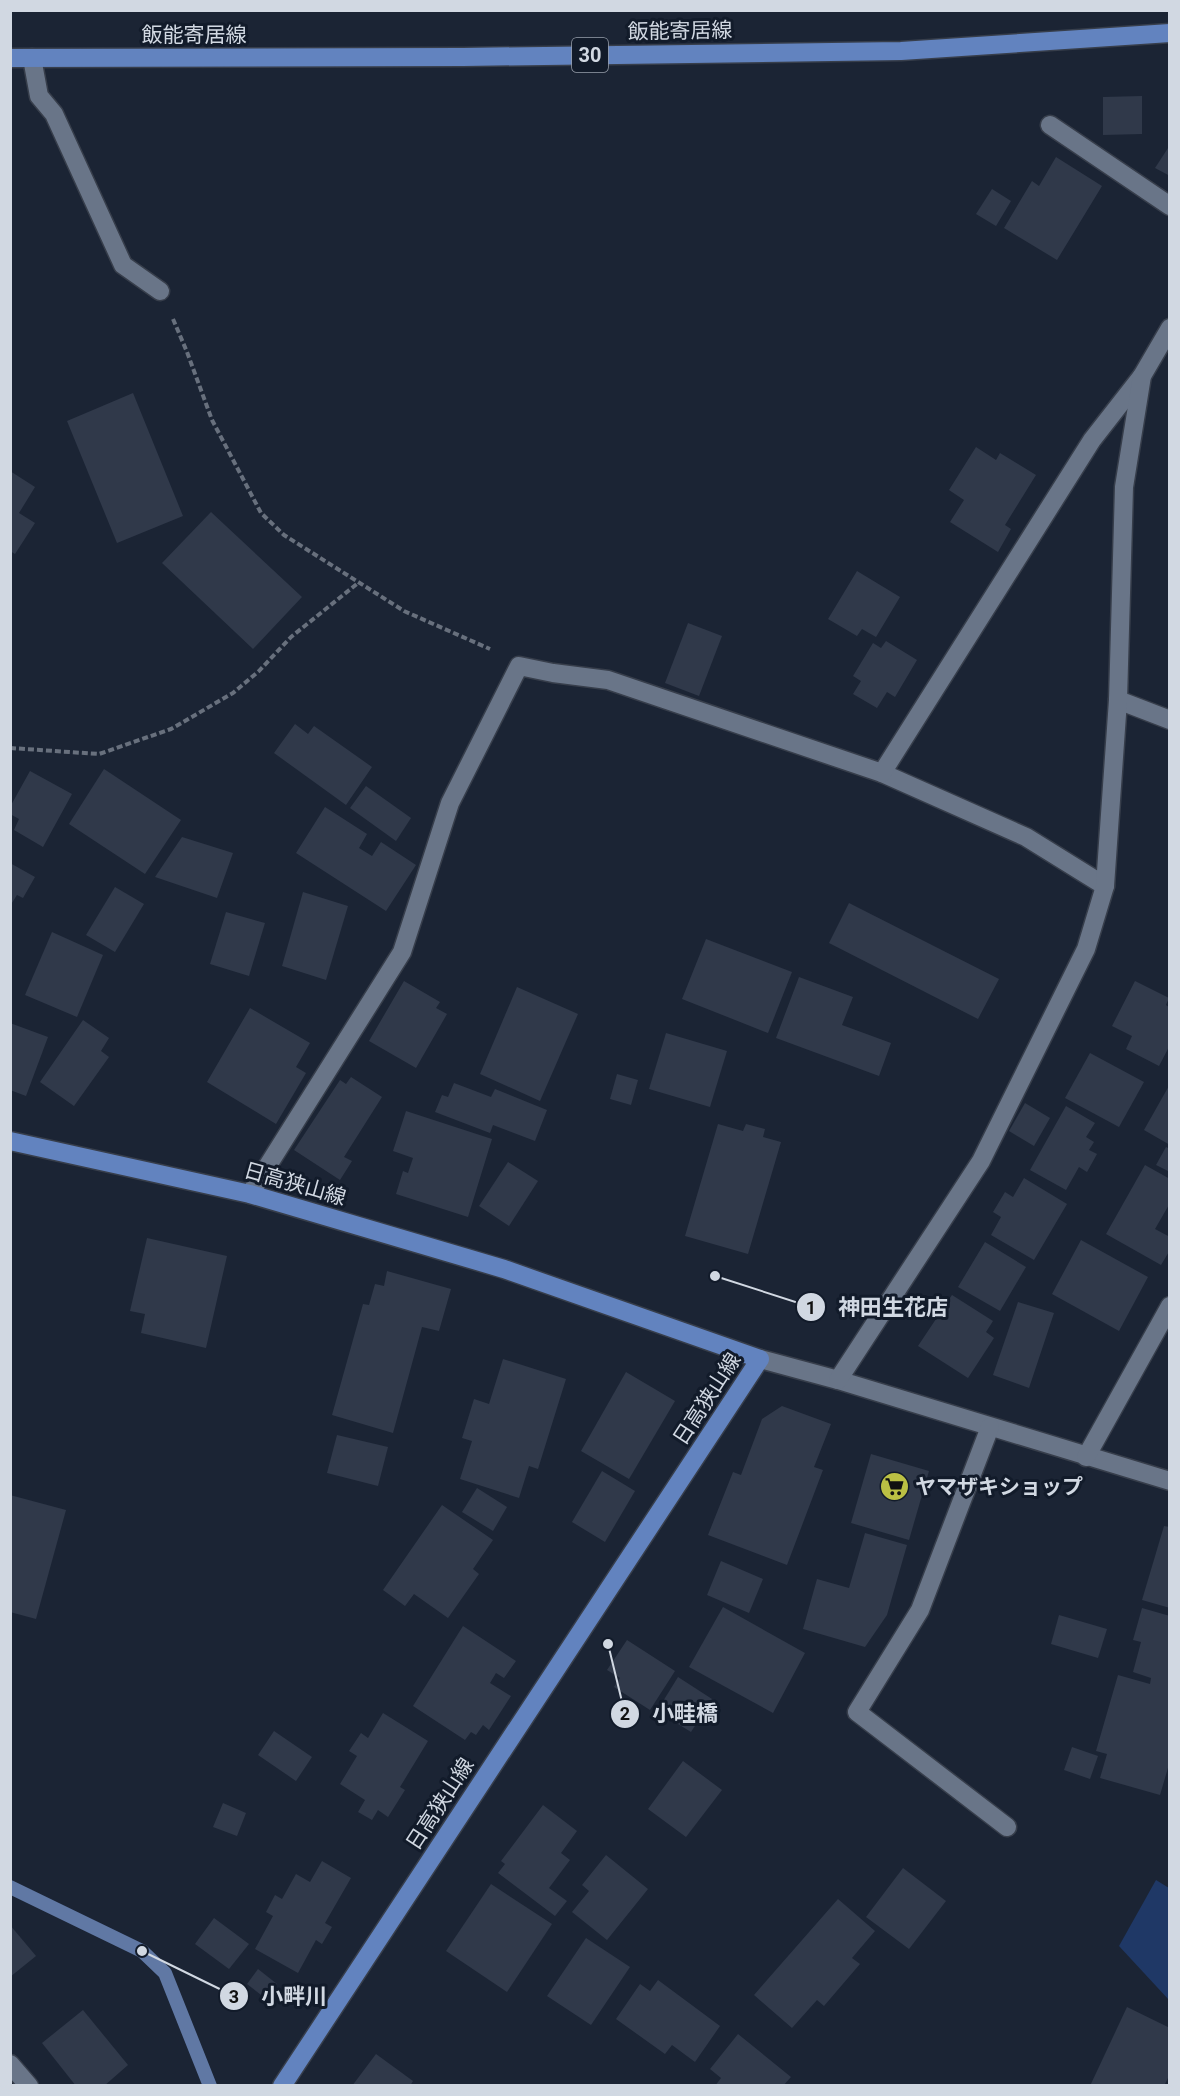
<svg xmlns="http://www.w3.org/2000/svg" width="1180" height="2096" viewBox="0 0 1180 2096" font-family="Roboto,'Noto Sans JP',sans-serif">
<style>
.green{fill:#1f3866}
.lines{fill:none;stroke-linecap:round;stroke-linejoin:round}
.stream{stroke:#6078a4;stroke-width:14}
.building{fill:#30394a}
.minor-casing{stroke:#373e4b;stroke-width:21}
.major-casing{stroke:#373e4b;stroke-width:21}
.path{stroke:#68707d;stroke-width:4;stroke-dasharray:6 3;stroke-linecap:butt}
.minor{stroke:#697588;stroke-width:18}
.major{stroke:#6283bf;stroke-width:18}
.labels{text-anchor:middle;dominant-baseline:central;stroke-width:6;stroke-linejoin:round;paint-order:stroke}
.shield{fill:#121b2a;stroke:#989fab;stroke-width:1.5}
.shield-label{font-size:20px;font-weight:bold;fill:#d1d8e2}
.street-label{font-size:21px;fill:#d1d8e2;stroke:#121b2a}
.poi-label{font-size:21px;font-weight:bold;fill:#d1d8e2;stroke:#121b2a;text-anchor:start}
.leader{fill:none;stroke:#d1d8e2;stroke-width:2}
.callout-dot{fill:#d1d8e2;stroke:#121b2a;stroke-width:2}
.mark-label{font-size:18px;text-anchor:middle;font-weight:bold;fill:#111}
.callout-label{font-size:22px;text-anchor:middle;font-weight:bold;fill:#d1d8e2;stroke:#121b2a;stroke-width:6;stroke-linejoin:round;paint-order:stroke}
</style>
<rect width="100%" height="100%" fill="#1b2434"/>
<!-- green -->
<path class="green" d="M1156,1880L1169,1888V2000L1119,1946Z"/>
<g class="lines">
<!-- stream -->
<path class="stream" d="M10,1887L142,1951L165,1973L210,2086"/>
</g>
<!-- building -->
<g class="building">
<path d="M1142,96V134L1103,135V97Z"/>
<path d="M1170,145V176L1155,168Z"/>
<path d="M1056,157L1102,186L1057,260L1004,228L1032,181L1039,186Z"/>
<path d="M992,189L1011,201L996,226L976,214Z"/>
<path d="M133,393L183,516L117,543L67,421Z"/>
<path d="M976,447L996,460L1000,453L1036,475L1005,525L1011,529L998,552L950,522L964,500L949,490Z"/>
<path d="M10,471L35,487L19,513L35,523L15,554L10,551Z"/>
<path d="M211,512L302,597L253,649L162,563Z"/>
<path d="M857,571L900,597L876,637L862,629L857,636L828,619Z"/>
<path d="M688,623L722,636L699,696L665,683Z"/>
<path d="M886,641L917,660L895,697L887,692L877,708L853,694L861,681L853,676L873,643L881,648Z"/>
<path d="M295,724L308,734L314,726L372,767L346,805L274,753Z"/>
<path d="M104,769L181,820L145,874L69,824Z"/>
<path d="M30,771L72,794L43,847L14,830L19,819L10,814V807Z"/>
<path d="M366,786L411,818L396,841L350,808Z"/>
<path d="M325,807L367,834L359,848L372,856L381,842L416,865L386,911L296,853Z"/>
<path d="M182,837L233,853L217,898L155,877Z"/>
<path d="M10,863L35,877L23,898L17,895L10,906Z"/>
<path d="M115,887L144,904L115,952L86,935Z"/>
<path d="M303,892L348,906L326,980L282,966Z"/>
<path d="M849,903L999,979L978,1019L829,943Z"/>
<path d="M226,912L265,923L249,976L210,964Z"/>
<path d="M52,932L103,955L77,1017L25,995Z"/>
<path d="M706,939L792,972L768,1033L682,999Z"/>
<path d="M799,977L853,997L842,1025L891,1043L879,1076L776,1038Z"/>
<path d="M404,981L440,1002L436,1008L447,1014L416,1068L369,1041Z"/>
<path d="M1135,981L1169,998L1166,1005L1170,1008V1045L1159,1066L1126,1049L1132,1036L1112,1026Z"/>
<path d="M517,987L578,1014L540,1101L480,1074Z"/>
<path d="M250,1008L310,1043L296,1067L306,1073L276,1124L207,1082Z"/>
<path d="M83,1020L109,1038L101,1051L109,1057L74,1106L40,1082Z"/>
<path d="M10,1023L48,1037L26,1096L10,1090Z"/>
<path d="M666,1033L727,1051L710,1107L649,1089Z"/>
<path d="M1090,1053L1144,1082L1119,1127L1065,1098Z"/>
<path d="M617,1074L638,1080L631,1105L610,1099Z"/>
<path d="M351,1077L382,1097L344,1157L352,1161L340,1180L294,1150L340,1080L346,1084Z"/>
<path d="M454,1083L491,1097L495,1089L547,1110L535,1141L493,1125L490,1133L435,1112L442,1095L448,1097Z"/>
<path d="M1170,1084V1145L1144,1130Z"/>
<path d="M1025,1103L1050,1118L1034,1146L1009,1131Z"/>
<path d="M1066,1106L1095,1123L1086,1137L1094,1142L1089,1150L1097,1154L1087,1172L1079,1167L1066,1190L1030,1170Z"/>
<path d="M406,1111L492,1139L468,1217L396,1194L403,1171L408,1173L413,1158L393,1151Z"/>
<path d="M718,1124L743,1131L746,1124L765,1129L763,1137L781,1142L748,1254L685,1236Z"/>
<path d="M1166,1147L1170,1149V1172L1156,1165Z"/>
<path d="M508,1162L538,1181L509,1226L479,1206Z"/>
<path d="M1145,1165L1170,1179V1203L1155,1229L1170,1237V1250L1161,1265L1106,1234Z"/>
<path d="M1024,1178L1067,1204L1034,1260L991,1235L1001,1217L993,1212L1005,1192L1013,1197Z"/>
<path d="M147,1238L227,1256L206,1348L141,1333L145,1314L130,1311Z"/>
<path d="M1081,1240L1148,1277L1119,1331L1052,1294Z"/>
<path d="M985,1242L1026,1267L1000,1311L958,1287Z"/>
<path d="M387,1271L451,1289L439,1331L422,1327L393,1433L332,1415L363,1304L369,1305L375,1284L384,1286Z"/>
<path d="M952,1295L993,1321L986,1332L994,1338L968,1378L918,1346Z"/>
<path d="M1018,1302L1054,1313L1029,1388L993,1375Z"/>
<path d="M503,1359L566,1379L538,1469L529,1466L519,1498L460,1479L472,1441L462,1438L474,1399L489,1404Z"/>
<path d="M626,1372L675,1401L629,1479L581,1451Z"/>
<path d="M782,1406L831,1424L814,1467L823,1470L787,1565L708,1535L733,1472L741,1475L762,1419Z"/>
<path d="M337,1435L388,1447L378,1486L327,1473Z"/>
<path d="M871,1454L929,1471L909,1540L851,1523Z"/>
<path d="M602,1471L635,1491L605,1542L572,1522Z"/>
<path d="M477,1488L507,1507L493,1531L462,1512Z"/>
<path d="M10,1495L66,1510L36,1619L10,1612Z"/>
<path d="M442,1505L493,1540L473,1569L479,1574L448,1618L414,1594L405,1606L383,1590Z"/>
<path d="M1164,1526L1170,1527V1608L1142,1600Z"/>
<path d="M865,1533L907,1545L887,1615L865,1647L803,1629L817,1579L849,1588Z"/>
<path d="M721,1561L763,1579L749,1613L707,1595Z"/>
<path d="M723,1607L805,1653L773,1713L689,1667Z"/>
<path d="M1142,1608L1170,1616V1761L1160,1795L1100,1778L1107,1754L1096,1751L1118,1675L1150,1684L1151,1678L1133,1672L1141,1642L1133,1640Z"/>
<path d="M1059,1615L1107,1629L1098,1658L1051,1644Z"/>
<path d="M463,1626L516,1661L504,1678L496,1673L490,1683L511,1696L489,1730L483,1725L476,1735L471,1732L465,1740L413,1706Z"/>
<path d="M627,1640L675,1671L650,1710L614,1687L620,1678L607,1670Z"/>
<path d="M678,1677L712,1699L691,1732L657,1711Z"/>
<path d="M383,1713L428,1741L400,1787L405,1790L388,1817L378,1810L372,1820L358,1812L365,1800L340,1784L357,1756L349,1751L361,1733L368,1738Z"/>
<path d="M274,1731L312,1757L296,1781L258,1755Z"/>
<path d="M1072,1747L1098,1756L1090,1779L1064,1770Z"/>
<path d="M683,1761L722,1790L686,1837L648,1809Z"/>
<path d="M223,1803L246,1813L237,1836L213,1827Z"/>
<path d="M543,1805L577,1831L561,1853L570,1860L549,1888L567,1901L555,1916L498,1873L505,1864L501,1861Z"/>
<path d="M606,1855L648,1889L607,1940L572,1912L589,1891L582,1885Z"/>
<path d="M322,1861L351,1878L325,1923L332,1927L322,1944L316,1940L298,1973L255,1949L273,1916L266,1912L275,1895L282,1899L296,1874L310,1882Z"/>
<path d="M903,1868L946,1901L909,1949L866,1917Z"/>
<path d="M491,1884L552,1924L507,1992L446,1951Z"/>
<path d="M838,1899L875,1931L852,1958L860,1964L824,2006L817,2000L792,2028L754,1995Z"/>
<path d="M214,1918L249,1944L229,1969L195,1944Z"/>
<path d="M10,1925L36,1956L10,1977Z"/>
<path d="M586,1938L630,1967L591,2025L547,1996Z"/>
<path d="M258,1969L277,1984L265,1998L247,1984Z"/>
<path d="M658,1980L720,2026L695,2062L672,2045L665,2054L616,2019L640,1984L650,1991Z"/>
<path d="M1127,2007L1170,2028V2074L1164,2086H1090Z"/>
<path d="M83,2010L128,2065L104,2086H76L42,2043Z"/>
<path d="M738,2034L791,2077L783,2086H715L721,2078L710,2069Z"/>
<path d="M376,2054L413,2081L410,2086H352Z"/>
</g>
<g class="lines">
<defs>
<g id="minor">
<path d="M32,58L39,96L54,114L123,265L160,291"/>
<path d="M1050,125L1170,206"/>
<path d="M1118,700L1170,720"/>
<path d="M882,773L1026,837L1105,886"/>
<path d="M250,1194L402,952L450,803L519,666L553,673L608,680L882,773L1092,440L1142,376"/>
<path d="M760,1359L838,1380L1170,1481"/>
<path d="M838,1380L981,1161L1086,949L1105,886L1118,700L1124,487L1142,376L1170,328"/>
<path d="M990,1427L920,1610L857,1712L1007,1827"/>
<path d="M1086,1457L1170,1306"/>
<path d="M10,2064L29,2086"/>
</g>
<g id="major">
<path d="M10,58L463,57L901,51L1170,33"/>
<path d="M10,1141L250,1194L504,1269L760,1359L282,2086"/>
</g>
</defs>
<!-- minor casing -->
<use href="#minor" class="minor-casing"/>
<!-- major casing -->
<use href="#major" class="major-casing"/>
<!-- path -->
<g class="path">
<path d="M173,319L187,352L212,420L261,513L284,535L404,611L490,649"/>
<path d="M10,748L99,754L171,729L233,693L259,671L291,637L358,583"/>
</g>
<!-- minor -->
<use href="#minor" class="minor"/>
<!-- major -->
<use href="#major" class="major"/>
</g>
<!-- icons -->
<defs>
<symbol id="supermarket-disc" viewBox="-11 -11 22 22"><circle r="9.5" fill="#bbc044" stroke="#121b2a"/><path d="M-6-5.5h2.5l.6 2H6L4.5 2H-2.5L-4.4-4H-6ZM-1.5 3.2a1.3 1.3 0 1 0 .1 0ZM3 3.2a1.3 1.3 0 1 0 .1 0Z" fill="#111"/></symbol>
</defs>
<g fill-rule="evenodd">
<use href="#supermarket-disc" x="878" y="1470" width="33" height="33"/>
</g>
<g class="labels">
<!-- shield labels -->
<rect class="shield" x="572" y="38" width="36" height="34" rx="4.5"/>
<g class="shield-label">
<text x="590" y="55">30</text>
</g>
<!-- street labels -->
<g class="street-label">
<text transform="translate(680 31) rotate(-1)">飯能寄居線</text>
<text x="194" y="35">飯能寄居線</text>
<text transform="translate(295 1184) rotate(16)">日高狭山線</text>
<text transform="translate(707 1399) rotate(-57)">日高狭山線</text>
<text transform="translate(440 1804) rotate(-57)">日高狭山線</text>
</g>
<!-- poi labels -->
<g class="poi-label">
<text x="915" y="1487">ヤマザキショップ</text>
</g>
</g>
<!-- callouts -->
<path class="leader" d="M715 1276L811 1307M608 1644L625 1714M142 1951L234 1996"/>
<g class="callout-dot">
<circle cx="715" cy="1276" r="6"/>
<circle cx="608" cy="1644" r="6"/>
<circle cx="142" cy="1951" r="6"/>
<circle cx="811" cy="1307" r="15"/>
<circle cx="625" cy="1714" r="15"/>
<circle cx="234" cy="1996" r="15"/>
</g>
<g class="mark-label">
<text x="811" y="1314">1</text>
<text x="625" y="1720">2</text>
<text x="234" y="2003">3</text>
</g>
<g class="callout-label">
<text x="893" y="1315">神田生花店</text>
<text x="685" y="1721">小畦橋</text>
<text x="294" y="2004">小畔川</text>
</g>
<!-- border -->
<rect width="1180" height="2096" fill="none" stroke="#d1d8e2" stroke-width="24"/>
</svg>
